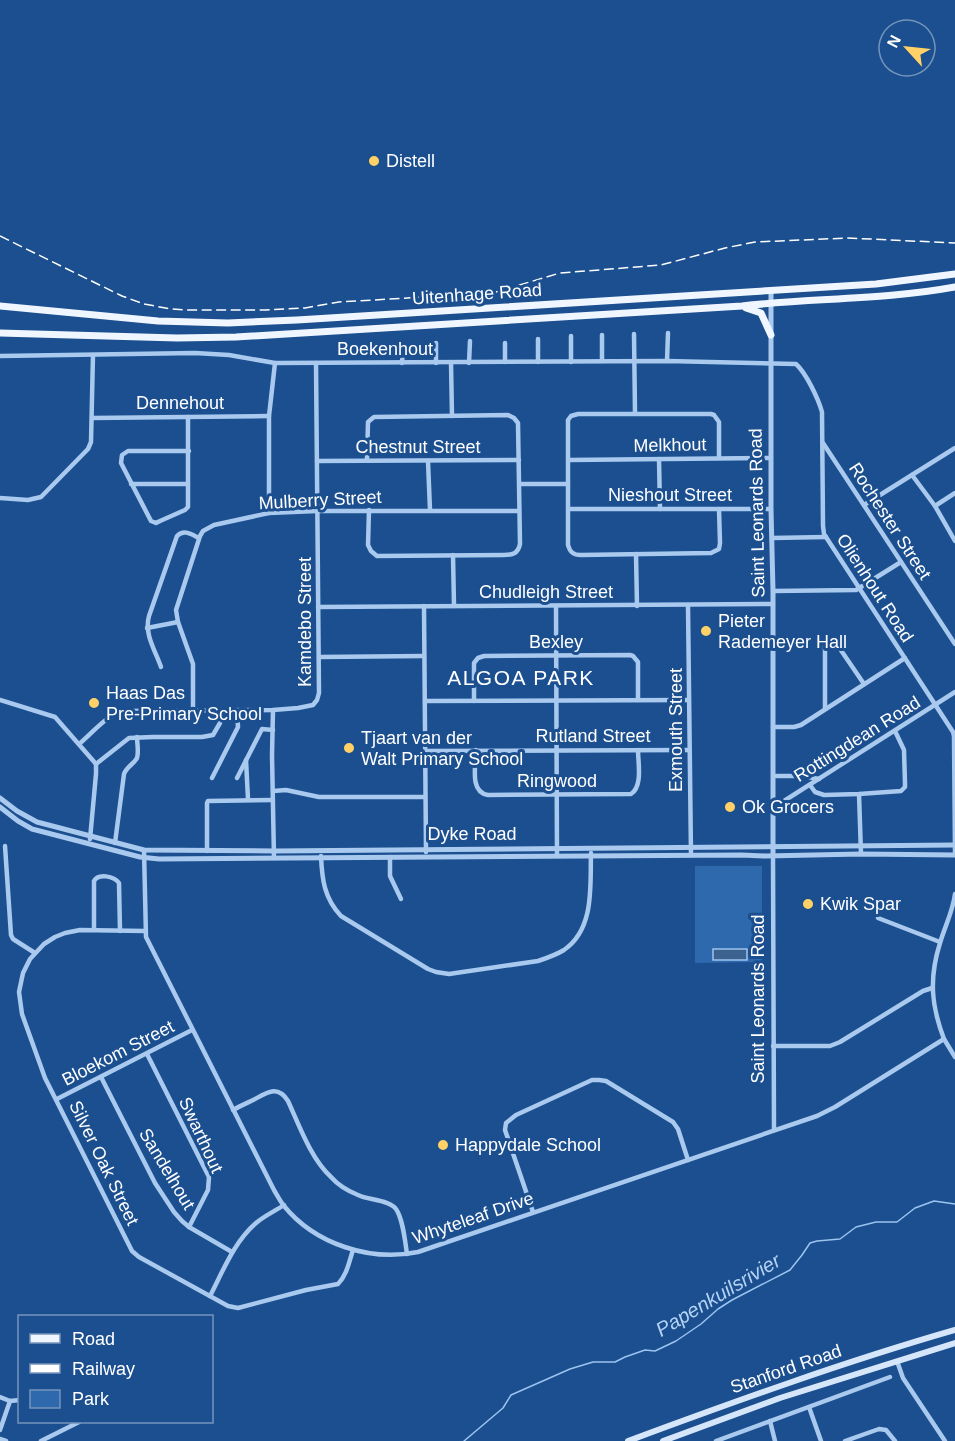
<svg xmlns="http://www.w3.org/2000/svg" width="955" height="1441" viewBox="0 0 955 1441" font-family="Helvetica,sans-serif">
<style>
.green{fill:#2e69ad}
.water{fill:#3c6290;stroke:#9cc4f0;stroke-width:1.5}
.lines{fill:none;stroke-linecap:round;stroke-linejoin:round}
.stream{stroke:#9cc4f0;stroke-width:1.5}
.minor{stroke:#a9c9ee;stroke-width:4.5}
.tertiary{stroke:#a9c9ee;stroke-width:5}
.secondary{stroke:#d6e6fa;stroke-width:6}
.primary{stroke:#f0f6ff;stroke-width:7}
.rail{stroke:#fff;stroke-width:1.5;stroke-dasharray:10 4.5;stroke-linecap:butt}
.poi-dot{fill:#ffd166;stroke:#1b4f8f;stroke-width:2}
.labels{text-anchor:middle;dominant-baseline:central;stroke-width:6;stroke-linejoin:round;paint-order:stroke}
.poi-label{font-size:18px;fill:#fff;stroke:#1b4f8f;text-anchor:start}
.street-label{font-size:18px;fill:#fff;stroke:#1b4f8f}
.water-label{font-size:20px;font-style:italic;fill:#b5d3f5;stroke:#1b4f8f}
.quarter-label{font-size:21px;letter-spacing:1.5px;fill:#fff;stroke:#1b4f8f}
</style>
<rect width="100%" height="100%" fill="#1b4f8f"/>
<!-- green -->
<path class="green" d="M695,866H762V962L695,963Z"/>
<!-- water -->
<rect class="water" x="713" y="949" width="34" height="11"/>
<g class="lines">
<!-- stream -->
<path class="stream" d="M464,1441L503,1408L511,1395L570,1369L593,1362H615L625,1357L645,1350L655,1351L676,1341L701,1324L718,1309L732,1300L790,1270L802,1255L810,1243L817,1241L840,1239L856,1227L876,1222H897L915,1208L934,1201L955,1204"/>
<!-- minor -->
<g class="minor">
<path d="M634,334L635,413"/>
<path d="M602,335V361"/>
<path d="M571,336V362"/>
<path d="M0,356L195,353L229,355L275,363L667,361L796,364C806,373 818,398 822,412L823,526L824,534L953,732L954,736L955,853"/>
<path d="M667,361L668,333"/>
<path d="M505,362V343"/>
<path d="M538,362V339"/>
<path d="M402,363L403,349"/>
<path d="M436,363V343"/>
<path d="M451,363L452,416"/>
<path d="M469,363L470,341"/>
<path d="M188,417V507L185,510L160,521L156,523L151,521L121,463L122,455L128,451H189"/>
<path d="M92,418L269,416"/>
<path d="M823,443L955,644"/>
<path d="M719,458V422L714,415L711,414H578L571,416L568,420V545C570,552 573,555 581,555L711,553L719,549L720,543L719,509"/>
<path d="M659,459L660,509"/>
<path d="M367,460L368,422L374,417L508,415L514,418L518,423L520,544C518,554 512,555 504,555L377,556L371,551L368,545L369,510"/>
<path d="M569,460L771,458"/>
<path d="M317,461L519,460"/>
<path d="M428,461L430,510"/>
<path d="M912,475L935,506L955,541"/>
<path d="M131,484H188"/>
<path d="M520,484H568"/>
<path d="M0,498L28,500L41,497L88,449L91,442L93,355"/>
<path d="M864,505L955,448"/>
<path d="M935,506L955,493"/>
<path d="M569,509H771"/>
<path d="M269,513V416L275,363"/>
<path d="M772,538L826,537"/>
<path d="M636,554L637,606"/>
<path d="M453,555L454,606"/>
<path d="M773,591L856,590L901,562"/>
<path d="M424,606L426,852"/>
<path d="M556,606L557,856"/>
<path d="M688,606L691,855"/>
<path d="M318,607L773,604"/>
<path d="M147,628L178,622"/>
<path d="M319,657L424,656"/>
<path d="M161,667C155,650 144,634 149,616L177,536C184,529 191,534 199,538"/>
<path d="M0,700L55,717L96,764V774L90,839"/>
<path d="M425,701L689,700"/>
<path d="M474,701V663L478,658L484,656L630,655L633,656L638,662V700"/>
<path d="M825,709V645L828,641L832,640L836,643L864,684"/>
<path d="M193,710V664L178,622L176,610L200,536L203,531L214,525L269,513L317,511H519"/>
<path d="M273,710L272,755L274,858"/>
<path d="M773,727H794L801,725L905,658"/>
<path d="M79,744C92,733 106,716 122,711L273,710L298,708L313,705L317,700L319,693L316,363"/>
<path d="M476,750C476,765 469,792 488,795L631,794C643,786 638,763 638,750"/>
<path d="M425,751L689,750"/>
<path d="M246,760L248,799"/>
<path d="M96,764L129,738L153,737H202L213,735L220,723L221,710"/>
<path d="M773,776H802L819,779"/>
<path d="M212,778L238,727L237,710"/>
<path d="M237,778L262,729L273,730"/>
<path d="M810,785L815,792L824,795L859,794L901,791L905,787V783L904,750L895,731"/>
<path d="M273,791L286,790L319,797H425"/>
<path d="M859,794L861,854"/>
<path d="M773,808L955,692"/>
<path d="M115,843L124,774C127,766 134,764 137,758C139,752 137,743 137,737"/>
<path d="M5,846L11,935L13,939L35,953"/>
<path d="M144,850L146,937L274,1190C277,1195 280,1201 284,1206C315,1244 370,1262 418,1252L817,1116L835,1107L944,1039L955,1057"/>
<path d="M207,851V803L208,801L273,800"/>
<path d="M321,856C322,879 324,898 341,916L428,969L436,972L449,974L538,961C547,958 556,955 564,950C595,929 590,885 591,853"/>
<path d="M773,856L774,1130"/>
<path d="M390,857V876L401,899"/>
<path d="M878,918L940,942"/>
<path d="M94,929V881C98,873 114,876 119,883L120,931"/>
<path d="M145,931L80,930L65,933L55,937L44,944L30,959L23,973L19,992L22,1014L45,1078L132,1251L139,1257L228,1306L238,1308L306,1290L338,1284C347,1275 349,1262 353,1250"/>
<path d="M944,1039C931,1005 929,978 940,943C945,926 953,911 955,894"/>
<path d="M773,1046H830L840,1042L923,991L932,988"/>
<path d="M147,1054L209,1177L208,1190L189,1227"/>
<path d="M101,1077L155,1183L174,1212L182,1221L189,1227L232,1252"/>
<path d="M57,1099L192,1030"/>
<path d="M233,1110C240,1106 247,1103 255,1099C268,1092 278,1085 288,1101C299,1125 311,1159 331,1177C338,1185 348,1191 358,1195C368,1200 390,1200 396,1209C403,1219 405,1241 407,1254"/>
<path d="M533,1212L505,1130L506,1123L516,1115L592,1080H599L606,1081L673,1122L678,1129L688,1160"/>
<path d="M210,1296C223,1271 234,1242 256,1223C264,1216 275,1211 284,1205"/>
<path d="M897,1361L903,1378L945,1441"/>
<path d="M0,1397L10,1401L20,1400"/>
<path d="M809,1407L821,1441"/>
<path d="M770,1421L775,1441"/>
<path d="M0,1430L10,1401"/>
<path d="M0,1439L6,1441"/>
<path d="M41,1441L79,1422"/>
<path d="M716,1441L890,1377"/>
<path d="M845,1441L879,1429L886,1430L895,1441"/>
</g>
<!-- tertiary -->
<g class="tertiary">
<path d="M771,291V509L773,591V856"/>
<path d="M0,798L17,811L37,822L144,850L274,851L955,845"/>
<path d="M0,807L18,821L32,829L140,857L159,859L741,855L765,856L861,854L955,855"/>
</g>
<!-- secondary -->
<g class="secondary">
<path d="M628,1441C736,1401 844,1362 955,1330"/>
<path d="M663,1441L780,1398L955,1343"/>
</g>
<!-- primary -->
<g class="primary">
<path d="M0,306L158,321L228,323L297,320L876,284L955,274"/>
<path d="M746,308L761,313L771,335"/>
<path d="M0,333L177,338L236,337L742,306C813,298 885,300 955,287"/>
</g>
<!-- rail -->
<path class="rail" d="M0,236L122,296L144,304L171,309L188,310H266L305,308L339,302L475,294L496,292L560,273L661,265L725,248L755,242L848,238L955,243"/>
</g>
<!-- markers -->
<g class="poi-dot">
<circle cx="374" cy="161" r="6"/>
<circle cx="706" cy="631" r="6"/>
<circle cx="94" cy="703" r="6"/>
<circle cx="349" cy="748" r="6"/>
<circle cx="730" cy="807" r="6"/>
<circle cx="808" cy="904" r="6"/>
<circle cx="443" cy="1145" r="6"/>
</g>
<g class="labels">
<!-- poi labels -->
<g class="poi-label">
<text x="386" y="161">Distell</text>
<text x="718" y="621">Pieter<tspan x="718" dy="21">Rademeyer Hall</tspan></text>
<text x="106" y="693">Haas Das<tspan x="106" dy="21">Pre-Primary School</tspan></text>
<text x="361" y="738">Tjaart van der<tspan x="361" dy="21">Walt Primary School</tspan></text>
<text x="742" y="807">Ok Grocers</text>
<text x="820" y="904">Kwik Spar</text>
<text x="455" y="1145">Happydale School</text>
</g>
<!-- street labels -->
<g class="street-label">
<text transform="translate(477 294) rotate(-4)">Uitenhage Road</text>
<text x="385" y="349">Boekenhout</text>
<text x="180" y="403">Dennehout</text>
<text transform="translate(670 445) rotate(-1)">Melkhout</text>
<text x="418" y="447">Chestnut Street</text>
<text x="670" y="495">Nieshout Street</text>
<text transform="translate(320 500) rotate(-3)">Mulberry Street</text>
<text transform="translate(757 513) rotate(-91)">Saint Leonards Road</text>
<text transform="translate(890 521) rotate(57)">Rochester Street</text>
<text transform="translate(875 588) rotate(57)">Olienhout Road</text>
<text x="546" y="592">Chudleigh Street</text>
<text transform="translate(305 622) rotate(-90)">Kamdebo Street</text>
<text x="556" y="642">Bexley</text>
<text transform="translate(676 730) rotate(-90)">Exmouth Street</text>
<text x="593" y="736">Rutland Street</text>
<text transform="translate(857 739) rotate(-32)">Rottingdean Road</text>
<text x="557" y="781">Ringwood</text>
<text x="472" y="834">Dyke Road</text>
<text transform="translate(758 999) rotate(-90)">Saint Leonards Road</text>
<text transform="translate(118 1053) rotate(-27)">Bloekom Street</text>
<text transform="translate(201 1135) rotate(65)">Swarthout</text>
<text transform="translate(104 1163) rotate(64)">Silver Oak Street</text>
<text transform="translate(167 1169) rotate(59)">Sandelhout</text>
<text transform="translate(473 1218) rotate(-19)">Whyteleaf Drive</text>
<text transform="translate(786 1369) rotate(-19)">Stanford Road</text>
</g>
<!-- water labels -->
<g class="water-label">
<text transform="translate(718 1295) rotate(-31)">Papenkuilsrivier</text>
</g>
<!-- quarter labels -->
<g class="quarter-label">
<text x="521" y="677">ALGOA PARK</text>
</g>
</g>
<!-- legend -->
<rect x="18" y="1315" width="195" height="108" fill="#1b4f8f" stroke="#7695bc" stroke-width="1.5"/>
<rect x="30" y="1334" width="30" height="9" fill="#f0f6ff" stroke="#7695bc" stroke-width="1.5"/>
<text x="72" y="1345" font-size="18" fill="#ffffff">Road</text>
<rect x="30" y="1364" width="30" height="9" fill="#ffffff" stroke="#7695bc" stroke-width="1.5"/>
<text x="72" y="1375" font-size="18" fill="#ffffff">Railway</text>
<rect x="30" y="1390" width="30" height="18" fill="#2e69ad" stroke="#7695bc" stroke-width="1.5"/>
<text x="72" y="1405" font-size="18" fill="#ffffff">Park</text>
<!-- north arrow -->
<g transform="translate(907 48) rotate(297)"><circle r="28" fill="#1b4f8f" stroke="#7695bc" stroke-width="1.5"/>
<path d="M0-4.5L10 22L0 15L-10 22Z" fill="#ffd166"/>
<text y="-9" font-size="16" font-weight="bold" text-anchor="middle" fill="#ffffff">N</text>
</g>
</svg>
